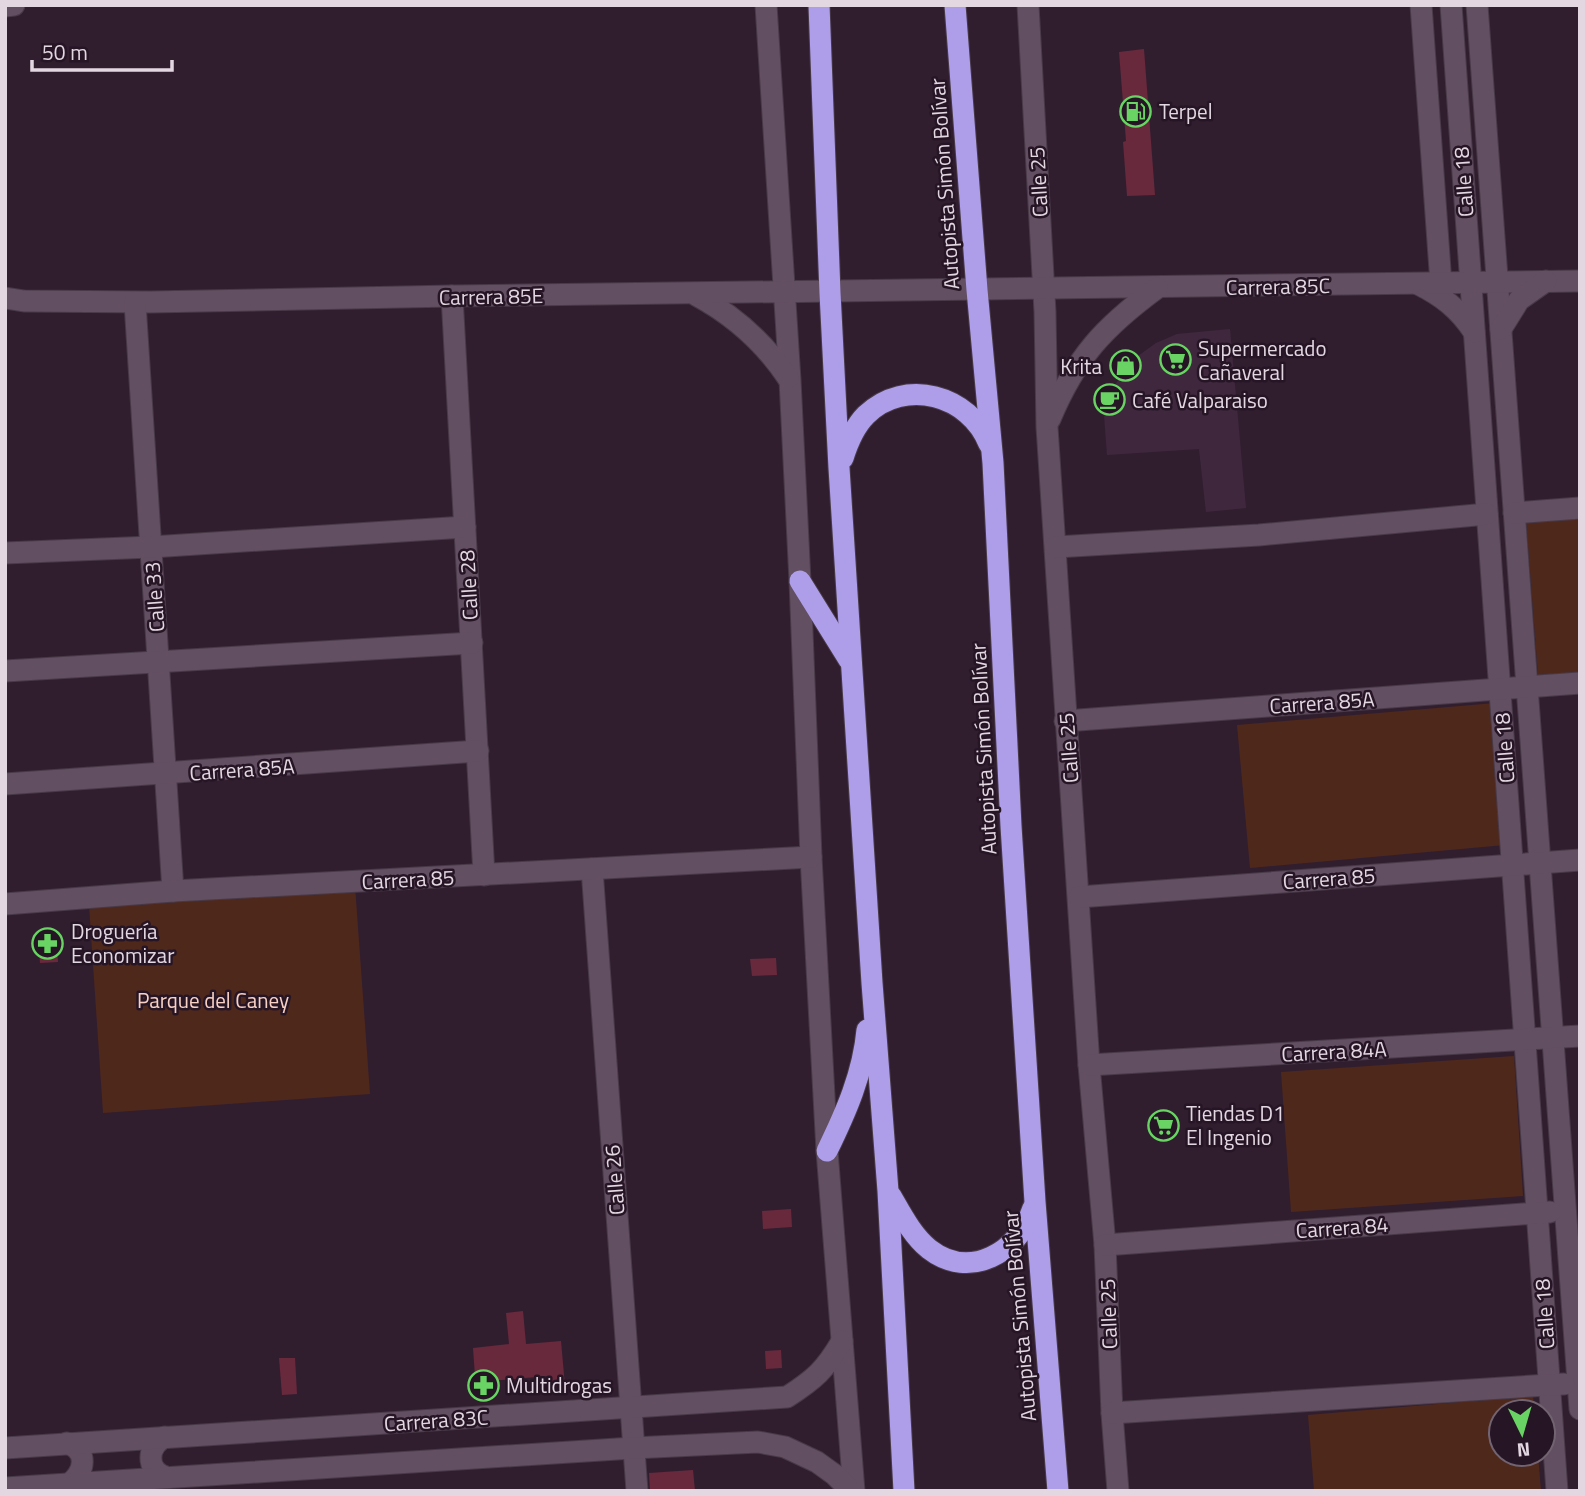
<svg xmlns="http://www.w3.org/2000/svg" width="1585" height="1496" viewBox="0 0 1585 1496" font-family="'Titillium Web',sans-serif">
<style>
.built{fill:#3f283e}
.green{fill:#4f281c}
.building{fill:#68293c}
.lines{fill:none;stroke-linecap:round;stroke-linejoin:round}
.minor-casing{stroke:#483a48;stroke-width:23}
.highway-casing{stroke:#483a48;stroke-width:23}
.minor{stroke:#634f62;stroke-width:21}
.highway{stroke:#ae9eea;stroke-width:21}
.labels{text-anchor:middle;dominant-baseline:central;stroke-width:5;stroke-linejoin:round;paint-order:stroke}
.poi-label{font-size:21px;fill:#e3d7e2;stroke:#261525;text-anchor:start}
.street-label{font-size:21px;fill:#e3d7e2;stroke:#261525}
.park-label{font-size:21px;fill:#f9d1c4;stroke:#261525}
</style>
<rect width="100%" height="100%" fill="#301e2f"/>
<!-- built -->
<path class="built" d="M1230,329L1246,508L1206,512L1199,449L1107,455L1104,415L1110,393L1122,374L1138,356L1156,343L1177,334Z"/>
<!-- green -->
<g class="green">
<path d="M1580,516V672L1538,675L1526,519Z"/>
<path d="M1495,703L1505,845L1250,868L1237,725Z"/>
<path d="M355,886L370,1094L103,1113L89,905Z"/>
<path d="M1514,1056L1523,1196L1291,1212L1281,1072Z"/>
<path d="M1533,1396L1535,1412H1501V1454H1538L1541,1491H1314L1308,1415Z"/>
</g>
<!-- building -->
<g class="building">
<path d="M1144,49L1155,195L1127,196L1123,142L1126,141L1119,52Z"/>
<path d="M57,938L58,962L40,963L38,940Z"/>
<path d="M776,958L777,975L752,976L750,959Z"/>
<path d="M791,1209L792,1227L763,1229L762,1211Z"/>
<path d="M523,1311L526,1344L561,1341L565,1386L549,1387L548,1376L491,1381L492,1388L476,1390L473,1348L509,1344L506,1313Z"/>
<path d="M781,1350L782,1368L766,1369L765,1351Z"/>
<path d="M279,1358H295L297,1394L282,1395Z"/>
<path d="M693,1470L695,1491H650L649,1473Z"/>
</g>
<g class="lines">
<defs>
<g id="minor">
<path d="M766,5L790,380L800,581L811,857L827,1151L854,1491"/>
<path d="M1028,5L1045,312L1047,427L1089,1065L1105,1245L1112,1413L1118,1491"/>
<path d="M1421,5L1441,284"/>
<path d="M1451,5L1557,1491"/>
<path d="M1477,5L1580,1409"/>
<path d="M5,6L14,5"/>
<path d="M1418,284C1442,296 1459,309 1474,332"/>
<path d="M696,295C735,316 764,342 788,378"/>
<path d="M452,296L484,875"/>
<path d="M5,298L24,301L150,302L452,296L1580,281"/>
<path d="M135,303L173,891"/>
<path d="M1501,329L1519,300L1546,281"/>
<path d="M1050,419C1076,357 1104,327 1157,288"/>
<path d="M1514,513L1580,508"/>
<path d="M1056,547L1259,535L1487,514"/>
<path d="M5,553L151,547L465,527"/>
<path d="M5,671L472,643"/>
<path d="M1065,721L1580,683"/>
<path d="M5,784L478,751"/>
<path d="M592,869L637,1491"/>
<path d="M1079,897L1580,860"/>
<path d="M5,904L173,891L811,857"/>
<path d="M1089,1065L1580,1036"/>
<path d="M1105,1245L1550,1212"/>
<path d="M1112,1413L1564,1384"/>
<path d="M165,1437C147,1446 145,1470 166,1477"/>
<path d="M67,1443C89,1451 85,1472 69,1484"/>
<path d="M5,1448L787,1397C815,1379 825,1370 842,1341"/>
<path d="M5,1488L633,1448L758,1442L785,1447L817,1462L835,1475L851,1491"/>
</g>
<g id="highway">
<path d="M819,5L830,293L839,468L872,983L888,1191L904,1491"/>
<path d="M955,5L977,290L993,463L1011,826L1035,1202L1058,1491"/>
<path d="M843,458C848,442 854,427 866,415C905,377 970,395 989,444"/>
<path d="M800,581L849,660"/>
<path d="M827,1151C846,1112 863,1074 867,1030"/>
<path d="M891,1196C902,1215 912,1235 929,1249C970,1281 1019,1252 1033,1208"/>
</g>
</defs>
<!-- minor casing -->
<use href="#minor" class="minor-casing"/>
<!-- highway casing -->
<use href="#highway" class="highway-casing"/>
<!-- minor -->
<use href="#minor" class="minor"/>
<!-- highway -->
<use href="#highway" class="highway"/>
</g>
<!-- icons -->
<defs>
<symbol id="fuel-ring" viewBox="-11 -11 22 22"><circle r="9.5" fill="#261525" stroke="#69d464" stroke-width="1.5"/><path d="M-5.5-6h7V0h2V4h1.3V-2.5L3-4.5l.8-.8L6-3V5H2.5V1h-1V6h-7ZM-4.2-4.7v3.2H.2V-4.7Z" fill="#69d464"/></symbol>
<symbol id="supermarket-ring" viewBox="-11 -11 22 22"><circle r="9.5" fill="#261525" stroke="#69d464" stroke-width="1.5"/><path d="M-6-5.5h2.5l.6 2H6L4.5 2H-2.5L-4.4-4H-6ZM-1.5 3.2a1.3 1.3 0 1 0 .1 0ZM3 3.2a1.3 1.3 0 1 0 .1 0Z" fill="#69d464"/></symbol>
<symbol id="shop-ring" viewBox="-11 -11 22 22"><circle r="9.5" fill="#261525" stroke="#69d464" stroke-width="1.5"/><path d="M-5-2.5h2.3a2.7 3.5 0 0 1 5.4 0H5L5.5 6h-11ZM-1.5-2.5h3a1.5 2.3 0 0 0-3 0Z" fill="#69d464"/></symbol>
<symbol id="cafe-ring" viewBox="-11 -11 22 22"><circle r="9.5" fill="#261525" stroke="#69d464" stroke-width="1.5"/><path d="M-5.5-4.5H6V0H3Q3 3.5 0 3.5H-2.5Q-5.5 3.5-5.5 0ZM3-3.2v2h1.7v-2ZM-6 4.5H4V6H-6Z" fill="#69d464"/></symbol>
<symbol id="pharmacy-ring" viewBox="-11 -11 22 22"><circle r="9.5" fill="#261525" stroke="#69d464" stroke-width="1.5"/><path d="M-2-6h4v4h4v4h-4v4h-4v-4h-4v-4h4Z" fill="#69d464"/></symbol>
</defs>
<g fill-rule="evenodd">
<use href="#fuel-ring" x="1118" y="94" width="35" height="35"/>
<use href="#supermarket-ring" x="1158" y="342" width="35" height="35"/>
<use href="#shop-ring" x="1108" y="348" width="35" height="35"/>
<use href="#cafe-ring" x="1092" y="382" width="35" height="35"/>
<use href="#pharmacy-ring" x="30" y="926" width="35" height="35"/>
<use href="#supermarket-ring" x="1146" y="1108" width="35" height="35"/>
<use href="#pharmacy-ring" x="466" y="1368" width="35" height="35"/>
</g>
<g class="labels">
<!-- poi labels -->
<g class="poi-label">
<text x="1159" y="111">Terpel</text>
<text x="1198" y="348">Supermercado<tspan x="1198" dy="24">Cañaveral</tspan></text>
<text x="1102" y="366" text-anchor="end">Krita</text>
<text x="1132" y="400">Café Valparaiso</text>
<text x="71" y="931">Droguería<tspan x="71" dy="24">Economizar</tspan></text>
<text x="1186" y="1113">Tiendas D1<tspan x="1186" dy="24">El Ingenio</tspan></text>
<text x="506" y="1385">Multidrogas</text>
</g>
<!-- street labels -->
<g class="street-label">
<text transform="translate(1038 182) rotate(-93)">Calle 25</text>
<text transform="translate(1463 182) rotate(-94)">Calle 18</text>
<text transform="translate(944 184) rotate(-94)">Autopista Simón Bolívar</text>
<text transform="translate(1278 286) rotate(-1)">Carrera 85C</text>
<text transform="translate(491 296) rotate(-1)">Carrera 85E</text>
<text transform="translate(468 585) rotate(-93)">Calle 28</text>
<text transform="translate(154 597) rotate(-94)">Calle 33</text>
<text transform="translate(1322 702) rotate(-4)">Carrera 85A</text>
<text transform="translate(1068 748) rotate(-94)">Calle 25</text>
<text transform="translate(1504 748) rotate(-94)">Calle 18</text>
<text transform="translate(983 749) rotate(-93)">Autopista Simón Bolívar</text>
<text transform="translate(242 769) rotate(-4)">Carrera 85A</text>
<text transform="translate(1329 878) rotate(-4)">Carrera 85</text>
<text transform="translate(408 879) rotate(-3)">Carrera 85</text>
<text transform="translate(1334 1051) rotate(-3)">Carrera 84A</text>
<text transform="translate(614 1180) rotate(-94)">Calle 26</text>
<text transform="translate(1342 1227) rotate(-4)">Carrera 84</text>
<text transform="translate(1108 1314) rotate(-92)">Calle 25</text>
<text transform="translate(1544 1314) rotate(-94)">Calle 18</text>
<text transform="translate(1019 1316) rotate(-95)">Autopista Simón Bolívar</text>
<text transform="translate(436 1420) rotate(-4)">Carrera 83C</text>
</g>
<!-- park labels -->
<g class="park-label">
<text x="213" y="1000">Parque del Caney</text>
</g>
</g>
<!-- border -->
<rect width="1585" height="1496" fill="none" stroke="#e3d7e2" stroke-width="14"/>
<!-- north arrow -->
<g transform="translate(1522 1433) rotate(175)"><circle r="33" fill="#261525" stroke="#726371" stroke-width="2"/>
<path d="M0-5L12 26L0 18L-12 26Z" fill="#69d464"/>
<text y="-10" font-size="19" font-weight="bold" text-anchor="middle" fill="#e3d7e2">N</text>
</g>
<!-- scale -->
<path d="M32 60v10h140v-10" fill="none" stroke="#e3d7e2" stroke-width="3.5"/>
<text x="42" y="60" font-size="21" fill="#e3d7e2" stroke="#261525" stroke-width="5" paint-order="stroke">50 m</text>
</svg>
